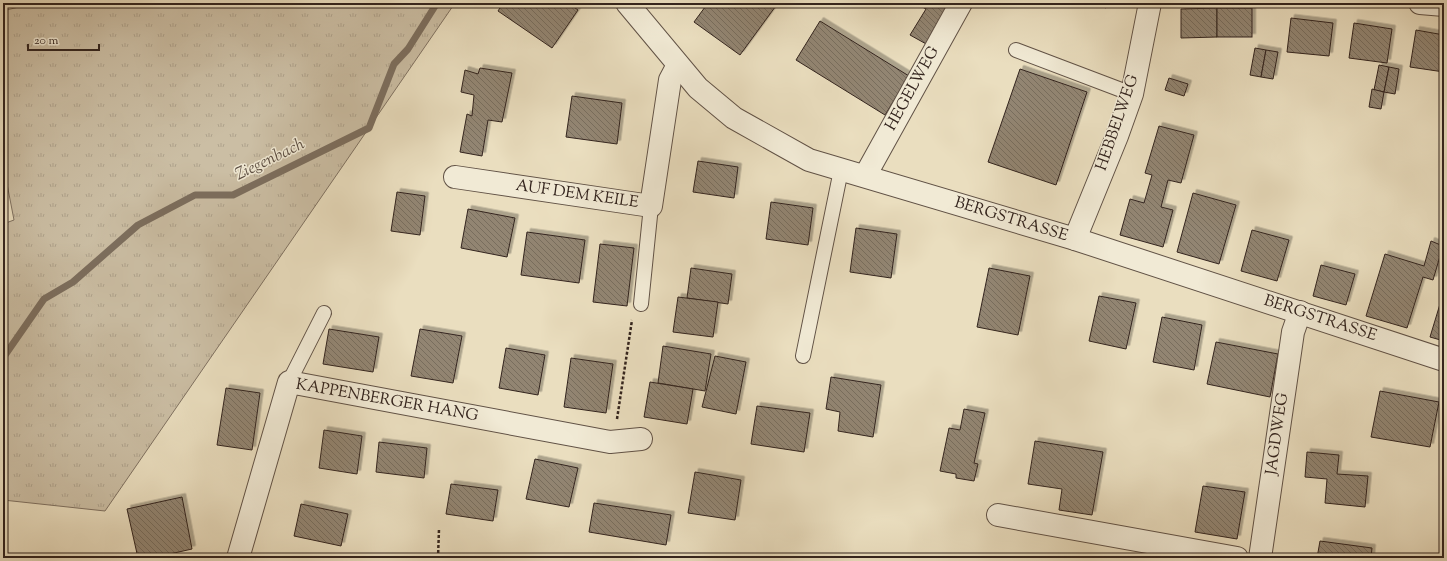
<svg xmlns="http://www.w3.org/2000/svg" width="1447" height="561" viewBox="0 0 1447 561" font-family="'Sorts Mill Goudy',serif">
<style>
.grass{fill:url(#grass-tufts);stroke:#7f7161}
.lines{fill:none;stroke-linecap:round;stroke-linejoin:round}
.stream{stroke:#7c6e5e;stroke-width:7}
.building{fill:url(#building-back-hatch);stroke:#33241e;filter:url(#shadow)}
.lane-casing{stroke:#615246;stroke-width:16}
.street-casing{stroke:#615246;stroke-width:24}
.path{stroke:#33241e;stroke-width:2.5;stroke-dasharray:3 2;stroke-linecap:butt}
.lane{stroke:#f1ead5;stroke-width:14}
.street{stroke:#f1ead5;stroke-width:22}
.labels{text-anchor:middle;dominant-baseline:central;stroke-width:3;stroke-linejoin:round;paint-order:stroke}
.street-label{font-size:16px;fill:#33241e;stroke:#f1ead5}
.water-label{font-size:17px;font-style:italic;fill:#5d4f43;stroke:#f1ead5}
</style>
<defs>
<pattern id="grass-tufts" width="24" height="20" patternUnits="userSpaceOnUse"><rect width="24" height="20" fill="#cbbea4"/><path d="M3 7l-1-3M5 7V3M7 7l1-3M15 17l-1-3M17 17v-4M19 17l1-3" fill="none" stroke="#afa38d"/></pattern>
<pattern id="building-back-hatch" width="6" height="6" patternUnits="userSpaceOnUse"><rect width="6" height="6" fill="#928572"/><path d="M-1 5l2 2M0 0l6 6M5-1l2 2" fill="none" stroke="#786d5d"/></pattern>
<filter id="shadow"><feDropShadow dx="3.5" dy="-3.5" stdDeviation="0" flood-color="#0004"/></filter>
</defs>
<rect width="100%" height="100%" fill="#eadebf"/>
<filter id="stains"><feTurbulence type="fractalNoise" baseFrequency=".005" numOctaves="4"/><feColorMatrix values="0 0 0 0 .2 0 0 0 0 .09 0 0 0 0 .02 0 0 0 .5 -.17"/></filter>
<radialGradient id="worn" r=".72"><stop offset=".6" stop-color="#630" stop-opacity="0"/><stop offset="1" stop-color="#630" stop-opacity=".3"/></radialGradient>
<!-- grass -->
<path class="grass" d="M34,3H455L105,511L3,500V224L14,220L3,163V11Z"/>
<g class="lines">
<!-- stream -->
<path class="stream" d="M3,358L44,299L73,282L138,225L195,195H233L369,128L394,64L408,49L437,3"/>
</g>
<!-- building -->
<g class="building">
<path d="M503,3H568L578,10L552,48L498,11Z"/>
<path d="M708,3H778L740,55L694,22Z"/>
<path d="M915,3H954L928,45L910,35L926,9Z"/>
<path d="M1097,3H1108L1106,8Z"/>
<path d="M1217,8V37L1181,38V9Z"/>
<rect x="1217" y="8" width="35" height="29"/>
<path d="M1291,18L1333,23L1329,56L1287,52Z"/>
<path d="M820,21L909,76L885,115L796,60Z"/>
<path d="M1354,23L1392,29L1387,63L1349,58Z"/>
<path d="M1416,30L1444,35V72L1410,67Z"/>
<path d="M1255,48L1266,50L1261,77L1250,75Z"/>
<path d="M1266,50L1278,52L1273,79L1261,77Z"/>
<path d="M1379,65L1389,67L1384,92L1374,90Z"/>
<path d="M1389,67L1399,69L1395,94L1384,92Z"/>
<path d="M480,68L512,73L502,122L488,120L482,156L460,152L467,114L472,116L474,95L461,92L465,70L478,74Z"/>
<path d="M1020,69L1087,92L1056,185L988,162Z"/>
<path d="M1169,78L1188,84L1184,96L1165,90Z"/>
<path d="M1372,89L1384,92L1381,109L1369,107Z"/>
<path d="M572,96L622,103L617,144L566,137Z"/>
<path d="M1159,126L1194,135L1181,183L1168,180L1161,207L1173,210L1163,247L1120,235L1130,199L1144,203L1152,175L1145,173Z"/>
<path d="M698,161L738,167L734,198L693,192Z"/>
<path d="M397,192L425,196L420,235L391,231Z"/>
<path d="M1193,193L1236,205L1219,264L1177,252Z"/>
<path d="M771,202L813,208L808,245L766,239Z"/>
<path d="M468,209L515,218L507,257L461,248Z"/>
<path d="M856,228L897,234L891,278L850,272Z"/>
<path d="M1252,230L1289,240L1277,281L1241,271Z"/>
<path d="M527,232L585,240L579,283L521,275Z"/>
<path d="M1431,241L1443,246L1433,280L1423,277L1407,328L1366,316L1385,254L1424,266Z"/>
<path d="M600,244L634,248L627,306L593,302Z"/>
<path d="M1321,265L1355,274L1346,305L1313,296Z"/>
<path d="M691,268L732,274L728,304L687,298Z"/>
<path d="M989,268L1030,276L1018,335L977,327Z"/>
<path d="M1099,296L1136,303L1126,349L1089,341Z"/>
<path d="M678,297L718,302L713,337L673,332Z"/>
<path d="M1440,304L1444,305V341L1430,337Z"/>
<path d="M1162,317L1202,325L1194,370L1153,362Z"/>
<path d="M329,329L379,337L373,372L323,364Z"/>
<path d="M420,329L462,336L453,383L411,376Z"/>
<path d="M1216,342L1278,354L1270,397L1207,384Z"/>
<path d="M663,346L711,354L705,391L658,383Z"/>
<path d="M506,348L545,355L538,395L499,388Z"/>
<path d="M715,356L746,362L736,414L702,407Z"/>
<path d="M571,358L613,364L606,413L564,407Z"/>
<path d="M831,377L881,385L873,437L838,431L840,412L826,409Z"/>
<path d="M650,382L693,389L687,424L644,417Z"/>
<path d="M226,388L260,393L252,450L217,445Z"/>
<path d="M1380,391L1439,402L1430,447L1371,437Z"/>
<path d="M757,406L810,413L804,452L751,444Z"/>
<path d="M964,409L985,413L974,463L978,464L974,481L956,478V474L940,471L949,428L960,430Z"/>
<path d="M324,430L362,436L357,474L319,468Z"/>
<path d="M1035,441L1103,452L1092,515L1059,510L1062,489L1028,484Z"/>
<path d="M379,442L427,448L424,478L376,472Z"/>
<path d="M1307,452L1339,455L1337,474L1368,476L1365,507L1325,503L1327,479L1305,477Z"/>
<path d="M535,459L578,468L569,507L526,499Z"/>
<path d="M695,472L741,480L735,520L688,513Z"/>
<path d="M451,484L498,490L493,521L446,514Z"/>
<path d="M1203,486L1245,492L1237,539L1195,532Z"/>
<path d="M182,497L192,549L152,558H138L127,509Z"/>
<path d="M594,503L671,515L666,545L589,532Z"/>
<path d="M301,504L348,514L341,546L294,536Z"/>
<path d="M1320,541L1372,548L1371,558H1317Z"/>
</g>
<g class="lines">
<defs>
<g id="lane">
<path d="M1016,50L1132,94"/>
<path d="M641,304L651,206"/>
<path d="M803,356L841,170"/>
<path d="M289,382L324,313"/>
</g>
<g id="street">
<path d="M627,3L698,88L734,118L809,160L1075,239L1444,360"/>
<path d="M1420,3L1444,5"/>
<path d="M865,176L961,3"/>
<path d="M455,177L651,206L670,80L678,65"/>
<path d="M1075,239L1117,136L1132,94L1150,3"/>
<path d="M998,515L1237,558"/>
<path d="M238,558L289,382L610,442L641,439"/>
<path d="M1260,558L1293,332L1300,312"/>
</g>
</defs>
<!-- lane casing -->
<use href="#lane" class="lane-casing"/>
<!-- street casing -->
<use href="#street" class="street-casing"/>
<!-- path -->
<g class="path">
<path d="M617,419L632,320"/>
<path d="M438,558L439,529"/>
</g>
<!-- lane -->
<use href="#lane" class="lane"/>
<!-- street -->
<use href="#street" class="street"/>
</g>
<g class="labels">
<!-- street labels -->
<g class="street-label">
<text transform="translate(913 89) rotate(-61)">HEGELWEG</text>
<text transform="translate(1118 123) rotate(-71)">HEBBELWEG</text>
<text transform="translate(577 195) rotate(8)">AUF DEM KEILE</text>
<text transform="translate(1011 220) rotate(17)">BERGSTRASSE</text>
<text transform="translate(1320 319) rotate(18)">BERGSTRASSE</text>
<text transform="translate(387 401) rotate(10)">KAPPENBERGER HANG</text>
<text transform="translate(1278 434) rotate(-82)">JAGDWEG</text>
</g>
<!-- water labels -->
<g class="water-label">
<text transform="translate(270 160) rotate(-26)">Ziegenbach</text>
</g>
</g>
<!-- margin -->
<rect width="1447" height="561" fill="none" stroke="#eadebf" stroke-width="16"/>
<rect x="4" y="4" width="1439" height="553" fill="none" stroke="#33241e" stroke-width="2"/>
<rect x="8" y="8" width="1431" height="545" fill="none" stroke="#33241e"/>
<!-- scale -->
<path d="M28 44v6h71v-6" fill="none" stroke="#33241e" stroke-width="2"/>
<text x="34" y="44" font-size="12" fill="#33241e" stroke="#f1ead5" stroke-width="3" paint-order="stroke">20 m</text>
<rect width="100%" height="100%" filter="url(#stains)"/>
<rect width="100%" height="100%" fill="url(#worn)"/>
</svg>
